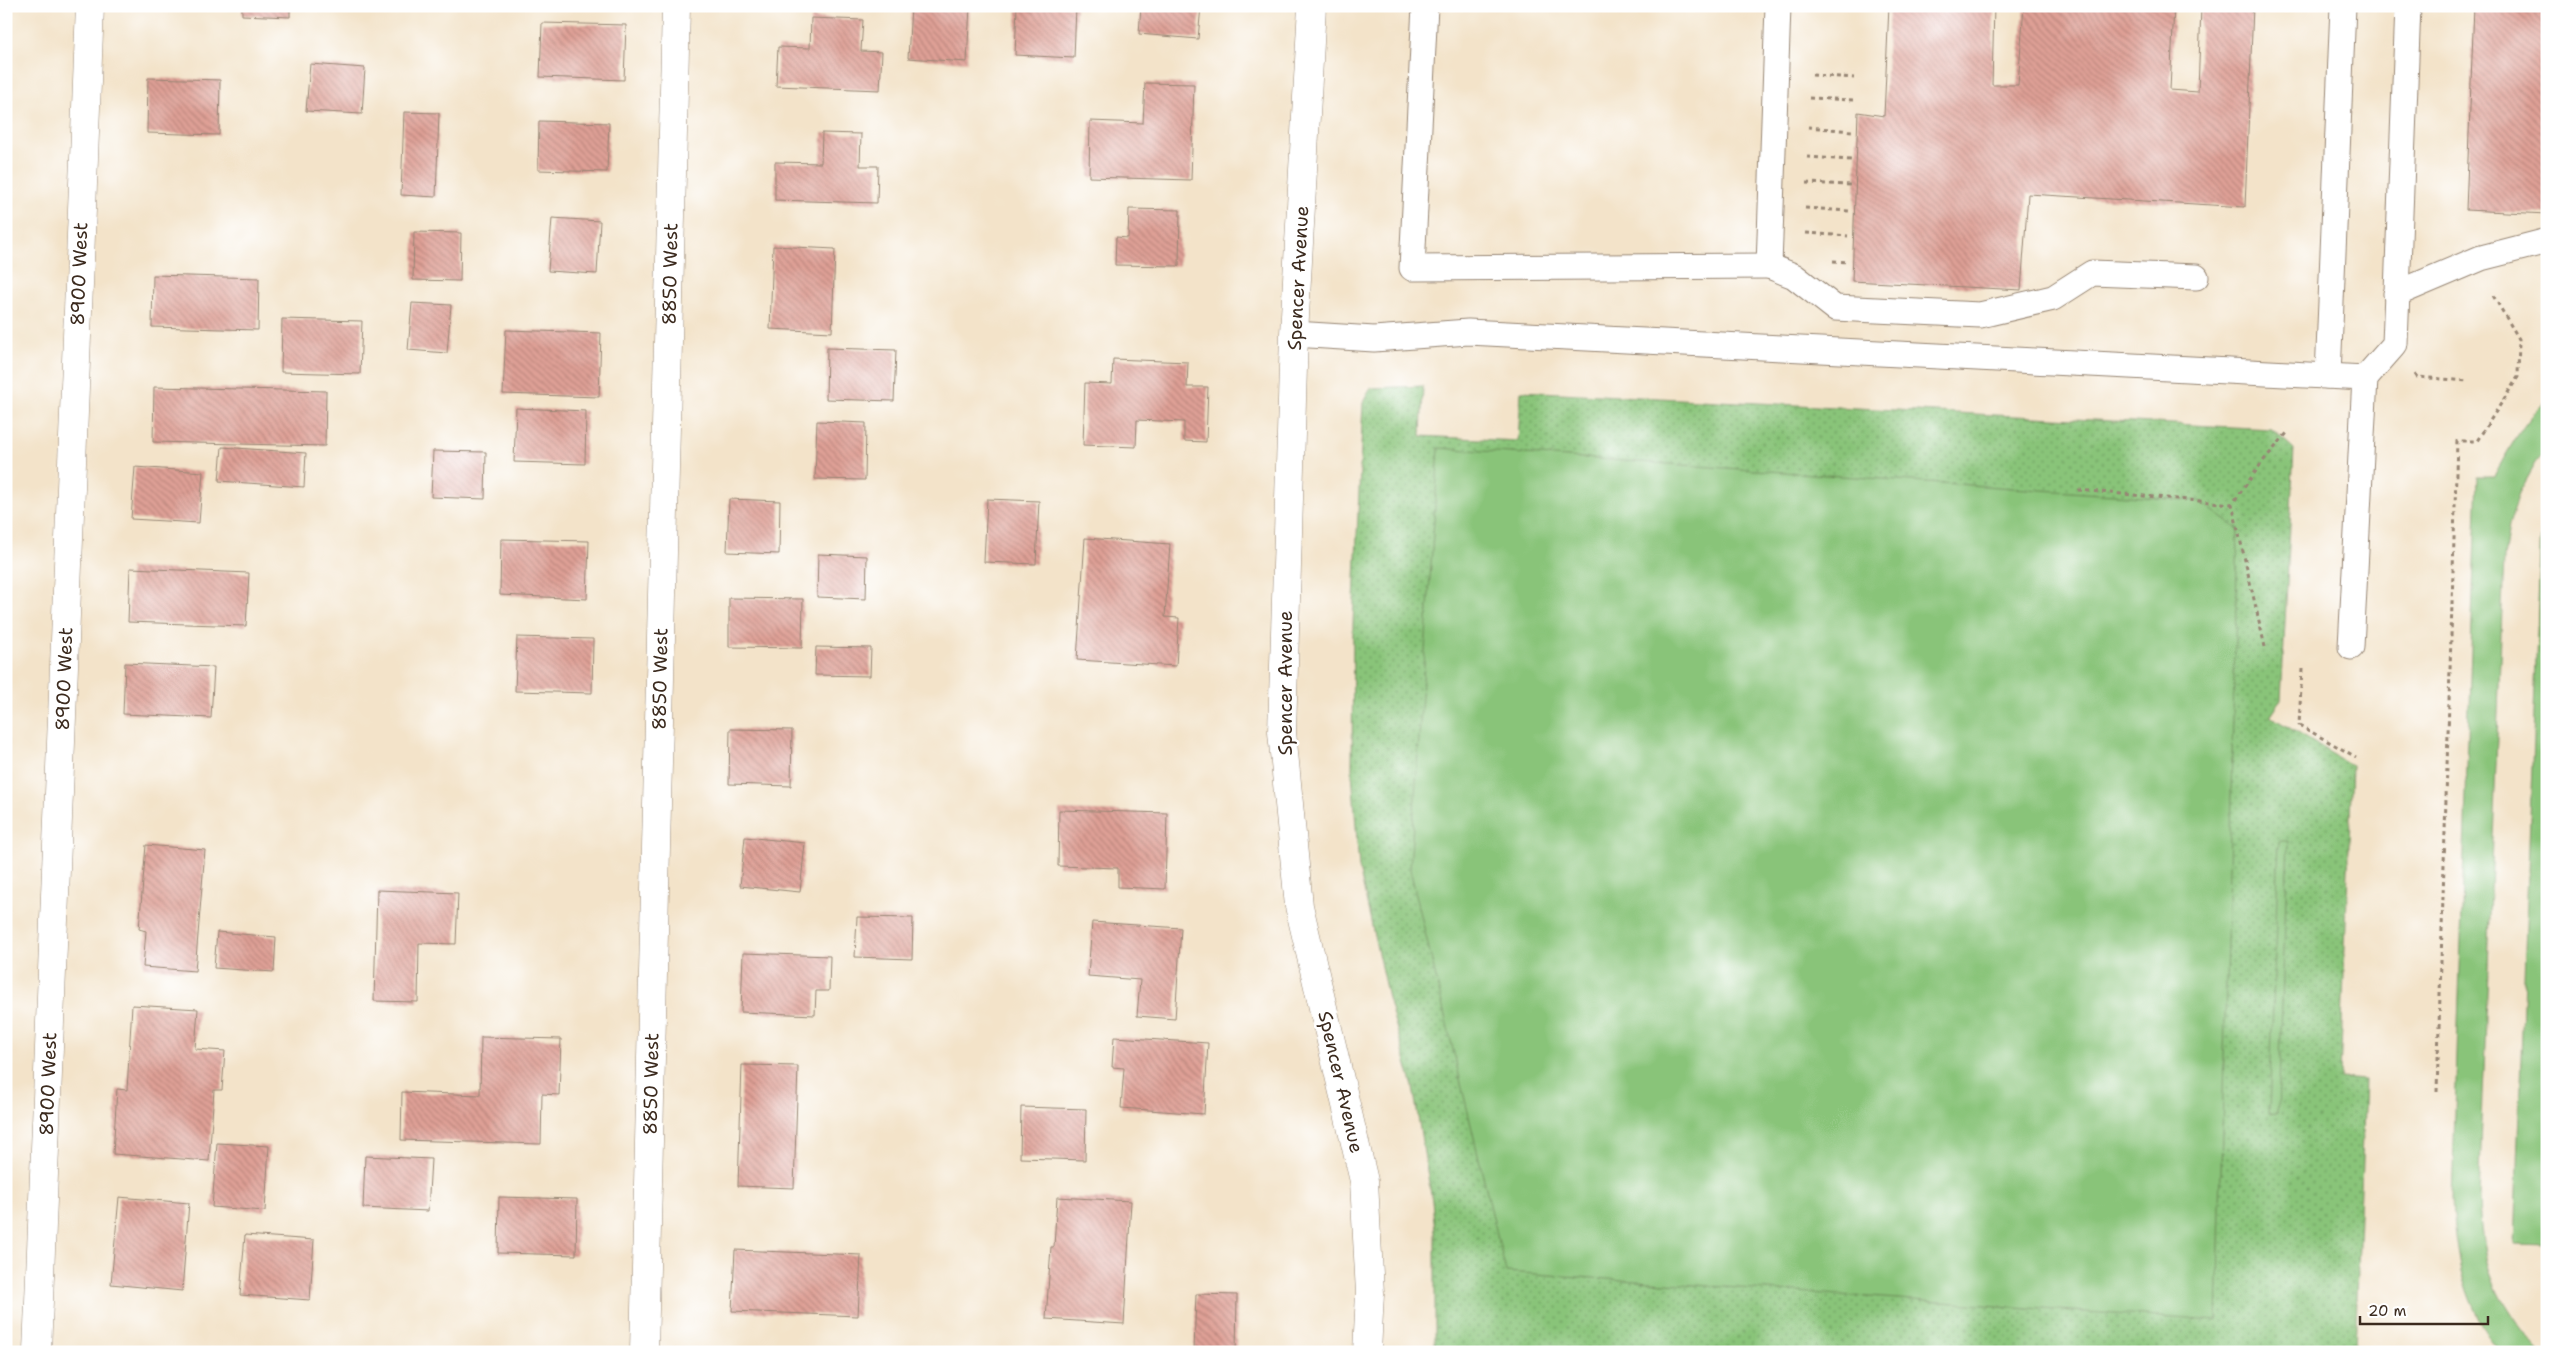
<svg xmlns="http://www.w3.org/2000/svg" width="2553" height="1358" viewBox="0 0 2553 1358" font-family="'Shantell Sans',sans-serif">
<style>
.grass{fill:url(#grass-dots);stroke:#62774c}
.pitch{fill:#89c479;stroke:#62774c}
.building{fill:url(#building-back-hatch)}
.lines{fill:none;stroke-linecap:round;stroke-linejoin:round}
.service-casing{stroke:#978674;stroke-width:27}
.minor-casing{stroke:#978674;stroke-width:29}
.path{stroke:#978674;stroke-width:3;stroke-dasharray:4 4;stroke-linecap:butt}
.service{stroke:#fff;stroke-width:25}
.minor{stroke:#fff;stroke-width:28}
.labels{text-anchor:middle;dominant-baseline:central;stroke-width:5;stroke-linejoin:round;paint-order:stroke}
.street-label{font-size:19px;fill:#3b2a1e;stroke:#fff}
</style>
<defs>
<pattern id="grass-dots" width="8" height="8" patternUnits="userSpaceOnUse" patternTransform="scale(1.25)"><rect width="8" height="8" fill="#89c479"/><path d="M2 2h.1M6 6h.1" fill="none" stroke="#719f63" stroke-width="1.8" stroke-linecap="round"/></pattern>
<pattern id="building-back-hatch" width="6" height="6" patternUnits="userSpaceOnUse" patternTransform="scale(1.25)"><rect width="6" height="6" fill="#dfa096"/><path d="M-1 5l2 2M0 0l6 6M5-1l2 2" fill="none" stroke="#b6837a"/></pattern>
</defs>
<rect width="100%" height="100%" fill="#fff"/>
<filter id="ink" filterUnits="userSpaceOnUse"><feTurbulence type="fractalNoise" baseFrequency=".02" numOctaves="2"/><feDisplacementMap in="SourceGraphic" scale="10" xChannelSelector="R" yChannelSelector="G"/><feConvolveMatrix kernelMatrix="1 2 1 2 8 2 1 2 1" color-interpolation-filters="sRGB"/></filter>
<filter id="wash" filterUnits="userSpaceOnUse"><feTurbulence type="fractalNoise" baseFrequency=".0096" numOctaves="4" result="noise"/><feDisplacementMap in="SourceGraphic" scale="20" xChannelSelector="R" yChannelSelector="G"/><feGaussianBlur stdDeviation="1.12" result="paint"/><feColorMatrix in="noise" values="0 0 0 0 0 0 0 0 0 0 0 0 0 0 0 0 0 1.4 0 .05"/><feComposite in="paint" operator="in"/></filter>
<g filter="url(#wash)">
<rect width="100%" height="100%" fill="#f3e3c9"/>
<!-- grass -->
<path class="grass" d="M1423,386L1421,436L1518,441L1521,391L2272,429L2294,449L2281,700L2270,716L2352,766L2340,1078L2365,1080L2355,1352H1435V1232L1432,1201L1413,1087L1388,998L1359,868L1352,772L1353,624L1363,402L1371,388Z"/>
<!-- pitch -->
<g class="pitch">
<path d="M2547,400V449L2536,463L2519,493L2509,525L2504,558L2479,1199C2481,1264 2496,1303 2540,1352H2503C2464,1311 2454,1252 2452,1198L2477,476H2494C2509,449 2523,422 2547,400Z"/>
<path d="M1439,448L2199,501L2238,529L2217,1321L1506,1272L1410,869Z"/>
<path d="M2541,525H2547V1245L2514,1244Z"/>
<path d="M2279,841H2288L2278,1113L2269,1114Z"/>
</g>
<g id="blocks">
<!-- building -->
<g class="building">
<path d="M242,6H290V17L242,15Z"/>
<path d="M911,6H970L967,62L908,58Z"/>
<path d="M1017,6H1076L1074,58L1015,55Z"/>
<path d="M1141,6H1201L1198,39L1139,34Z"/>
<path d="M1889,6H1994L1992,85H2018L2024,6H2174L2170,90L2198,92L2201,6H2253L2245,207L2028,194L2021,290L1852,281L1858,112L1884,116Z"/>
<path d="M2474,6H2547V214L2466,210Z"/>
<path d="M811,18L863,20L861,51L882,52L880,90L776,86L778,47L810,48Z"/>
<path d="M542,23L626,25L624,80L540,77Z"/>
<path d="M310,64L365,68L362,114L306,111Z"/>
<path d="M148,78L220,80L219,135L147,133Z"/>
<path d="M1145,83L1194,84L1191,180L1089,177L1090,121L1143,123Z"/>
<path d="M404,112L439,113L436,197L401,195Z"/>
<path d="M539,121L609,123L607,172L538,170Z"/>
<path d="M822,133L861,134L860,166H878L877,203L775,200V162L821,163Z"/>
<path d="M1129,209L1180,210L1179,266L1115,265L1116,237L1128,238Z"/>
<path d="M552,218L600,221L597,274L548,271Z"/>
<path d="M414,232L461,233L460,281L413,280Z"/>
<path d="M773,246L835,249L832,332L770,329Z"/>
<path d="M153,275L259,278L258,330L152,327Z"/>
<path d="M412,303L451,305L447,353L408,350Z"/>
<path d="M282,319L362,321L360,374L281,372Z"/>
<path d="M506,330L601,333L599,397L503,394Z"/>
<path d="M827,348L896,350L894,401L826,399Z"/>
<path d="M1113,359L1188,362L1187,387H1208L1206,442L1184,441V422L1137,420L1136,447L1083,445L1085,383L1112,384Z"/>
<path d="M154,387L326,391L325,446L153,442Z"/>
<path d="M516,408L586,411L585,464L514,462Z"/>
<path d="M817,421L866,423L865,480L815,479Z"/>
<path d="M222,447L306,453L304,487L219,481Z"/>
<path d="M433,451L486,452L485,499L431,497Z"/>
<path d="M135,467L203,472L199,523L131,519Z"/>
<path d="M729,499L780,501L779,554L727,552Z"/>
<path d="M987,499L1039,501L1036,564L984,562Z"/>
<path d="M1085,538L1170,544L1165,617L1179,618L1176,666L1077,660Z"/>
<path d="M501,539L589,541L587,599L500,595Z"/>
<path d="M818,554L867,556L866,599L817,597Z"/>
<path d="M130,568L249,573L246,626L128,622Z"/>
<path d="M729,598L803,599L802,648L729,647Z"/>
<path d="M517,637L593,639L592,693L515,691Z"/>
<path d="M816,647L871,648L870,676L815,675Z"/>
<path d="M125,663L214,667L211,718L123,714Z"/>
<path d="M730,729L792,730L791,786L729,784Z"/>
<path d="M1059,810L1167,813L1165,889L1118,887V868L1058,866Z"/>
<path d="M745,837L805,843L800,892L740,886Z"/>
<path d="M146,845L205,850L195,971L143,967L146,931L139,929Z"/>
<path d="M377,890L458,893L456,944L419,943L418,1002L374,1001Z"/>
<path d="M857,917L913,918L912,959L855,957Z"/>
<path d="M1092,922L1181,928L1175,1019L1137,1016L1140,980L1088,976Z"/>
<path d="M217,932L276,937L274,972L214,968Z"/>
<path d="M743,953L830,956L829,991H816L815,1015L741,1012Z"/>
<path d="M132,1005L198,1009L195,1049L225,1051L222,1090H214L209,1161L113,1154L117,1089L127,1090Z"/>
<path d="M481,1037L561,1039L559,1095L542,1094L541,1144L401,1140L402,1092L480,1095Z"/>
<path d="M1114,1037L1208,1043L1204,1114L1121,1108L1124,1068L1112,1067Z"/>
<path d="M742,1065L798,1066L794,1188L738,1186Z"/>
<path d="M1021,1107L1086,1109L1085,1160L1020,1158Z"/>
<path d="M217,1143L269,1146L265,1211L212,1207Z"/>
<path d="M365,1156L431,1159L428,1211L363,1208Z"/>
<path d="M119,1197L189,1203L182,1291L111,1284Z"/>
<path d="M499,1197L577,1199L576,1255L498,1253Z"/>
<path d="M1057,1197L1131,1201L1124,1324L1046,1319L1051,1247H1054Z"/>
<path d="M245,1235L314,1240L310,1300L240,1295Z"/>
<path d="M735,1250L861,1255L858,1316L732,1311Z"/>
<path d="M1196,1294L1237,1295L1236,1352H1194Z"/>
</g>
</g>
</g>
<g filter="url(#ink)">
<use href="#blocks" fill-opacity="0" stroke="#978674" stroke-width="1"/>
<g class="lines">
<defs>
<g id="service">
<path d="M1425,6L1412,268L1769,266"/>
<path d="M1778,6L1769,266L1794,276L1835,308L1980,315L2053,298L2092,273L2196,277"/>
<path d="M2396,294L2481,258L2547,241"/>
<path d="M1294,334L1374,339L1468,332L2365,378L2395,344L2408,6"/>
<path d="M2328,376L2343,6"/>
<path d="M2351,647L2365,378"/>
</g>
<g id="minor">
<path d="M1312,6L1294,334L1282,732L1299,906L1364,1181L1370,1293L1367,1352"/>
<path d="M37,1352L90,6"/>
<path d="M644,1352L676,6"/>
</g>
</defs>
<!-- service casing -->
<use href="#service" class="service-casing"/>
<!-- minor casing -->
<use href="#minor" class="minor-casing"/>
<!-- path -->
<g class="path">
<path d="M1812,75L1854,78"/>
<path d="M1809,98L1853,100"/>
<path d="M1808,127L1852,131"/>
<path d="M1807,157L1851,160"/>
<path d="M1806,183L1850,185"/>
<path d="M1805,208L1849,211"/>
<path d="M1806,233L1848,236"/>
<path d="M1833,261L1847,262"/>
<path d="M2415,374L2417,377L2468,381"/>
<path d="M2078,490L2232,504"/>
<path d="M2265,647L2232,504L2264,460L2288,432"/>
<path d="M2302,669L2299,725L2356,757"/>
<path d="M2437,1092L2457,441H2477L2518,377L2519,339L2491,292"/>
</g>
<!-- service -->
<use href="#service" class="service"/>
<!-- minor -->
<use href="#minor" class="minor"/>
</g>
</g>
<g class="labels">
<!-- street labels -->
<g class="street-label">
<text transform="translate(79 274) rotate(-88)">8900 West</text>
<text transform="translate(670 274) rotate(-89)">8850 West</text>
<text transform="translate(1298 278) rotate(-87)">Spencer Avenue</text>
<text transform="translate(64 679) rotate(-88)">8900 West</text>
<text transform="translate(660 679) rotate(-89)">8850 West</text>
<text transform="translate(1285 683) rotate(-90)">Spencer Avenue</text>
<text transform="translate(1341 1082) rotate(77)">Spencer Avenue</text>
<text transform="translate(48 1084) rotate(-88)">8900 West</text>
<text transform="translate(651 1084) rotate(-89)">8850 West</text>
</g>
</g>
<!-- margin -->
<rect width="2553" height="1358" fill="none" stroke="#fff" stroke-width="25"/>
<!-- scale -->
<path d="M2360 1316v8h128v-8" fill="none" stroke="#3b2a1e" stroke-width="2.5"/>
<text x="2368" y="1316" font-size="15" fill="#3b2a1e" stroke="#ffffff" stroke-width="4" paint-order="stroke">20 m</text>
</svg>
